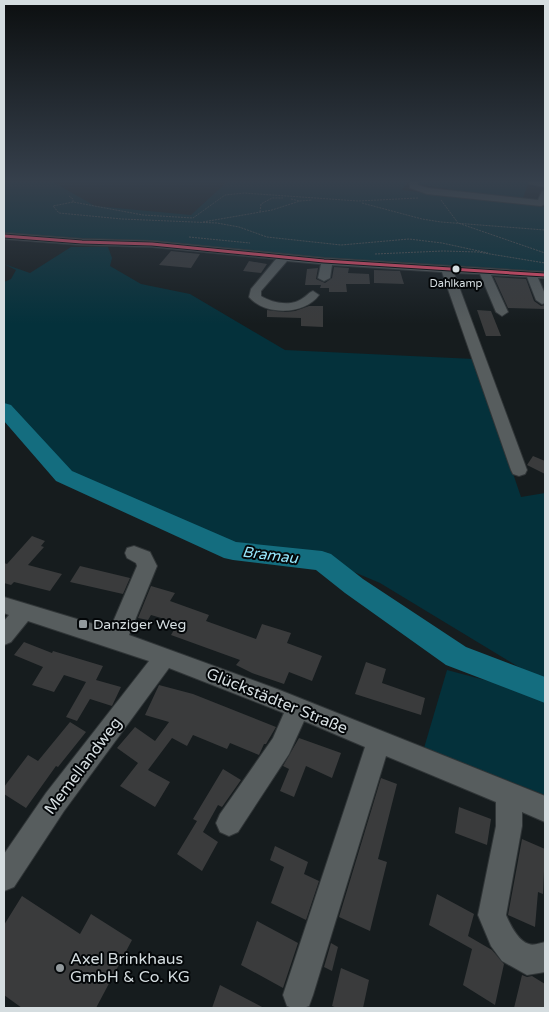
<svg xmlns="http://www.w3.org/2000/svg" width="549" height="1012" viewBox="0 0 549 1012" font-family="'Varela Round',sans-serif">
<style>
.green{fill:#04313b}
.lines{fill:none;stroke-linecap:round;stroke-linejoin:round}
.river{fill:#146d7f;fill-rule:evenodd}
.building{fill:#3a3b3c}
.minor-casing{stroke:#303537;stroke-width:2}
.path{stroke:#555a5b;stroke-width:1;stroke-dasharray:2 1;stroke-linecap:butt}
.minor{fill:#575d5e;fill-rule:evenodd}
.bus-1-casing{stroke:#040709;stroke-width:5}
.bus-1{stroke:#f44d6c;stroke-width:3}
.bus-dot{fill:#d5dde0;stroke:#040709;stroke-width:2}
.poi-dot{fill:#92999c;stroke:#040709;stroke-width:2}
.labels{text-anchor:middle;dominant-baseline:central;stroke-width:4;stroke-linejoin:round;paint-order:stroke}
.far-bus-label{font-size:11px;fill:#d5dde0;stroke:#040709}
.poi-label{font-size:14px;fill:#d5dde0;stroke:#040709;text-anchor:start}
.water-label{font-size:15px;font-style:italic;fill:#97e7fd;stroke:#040709}
.near-street-label{font-size:16px;fill:#d5dde0;stroke:#040709}
.near-poi-label{font-size:16px;fill:#d5dde0;stroke:#040709;text-anchor:start}
</style>
<rect width="100%" height="100%" fill="#161c1e"/>
<!-- green -->
<g class="green">
<path d="M4,182H53L95,206L191,215L227,182H407L402,190L545,207V273L269,254L10,233L4,232Z"/>
<path d="M417,182H529L522,200L416,184Z"/>
<path d="M71,247H108L112,258L110,266L141,284L190,294L285,350L474,359L521,497L545,493V683L380,583L323,559L234,549L65,475L4,405V282L11,279L16,270L4,264L30,273Z"/>
<path d="M447,670L545,696V795L424,748Z"/>
</g>
<g class="lines">
<!-- river -->
<path class="river" d="M4,403L11,405L72,471L236,542L322,551L331,554L363,579L466,647L545,677V703L446,665L345,593L316,570L233,560L224,558L56,481L4,421Z"/>
</g>
<!-- building -->
<g class="building">
<path d="M171,251L190,253L200,254L191,268L159,265Z"/>
<path d="M249,261L267,264L261,273L243,271Z"/>
<path d="M334,267L349,268L348,273L369,274L370,284H346L347,292H329V288H320L321,285H305L307,269L318,268L316,279L325,283L332,278Z"/>
<path d="M374,270L400,271L404,284L374,283Z"/>
<path d="M494,277L526,279L534,301L541,306L545,305V309L508,308Z"/>
<path d="M309,306H323V327L301,326V318L267,317V310L285,312L295,311Z"/>
<path d="M477,310L491,311L501,336H486Z"/>
<path d="M533,456L545,461V474L527,465Z"/>
<path d="M32,536L45,541L41,546L44,547L28,565L62,574L50,591L14,582L11,585L4,583V563L7,564Z"/>
<path d="M80,566L130,578L123,594L70,582Z"/>
<path d="M151,586L175,593L170,601L209,615L206,621L256,639L262,624L291,633L287,643L322,656L312,681L289,672L284,684L252,673L236,665L240,660L171,635L178,623L151,615L148,620L138,618Z"/>
<path d="M24,642L52,653L53,651L103,666L96,680L121,687L112,706L90,699L77,721L66,717L86,682L64,675L54,692L32,685L43,667L14,655Z"/>
<path d="M366,662L386,669L382,683L425,698L421,715L355,694Z"/>
<path d="M159,685L193,694L276,727L266,744H264L259,755L230,743L227,749L193,735L187,746L172,738L148,770L170,782L155,807L120,786L138,763L117,748L135,727L155,741L169,722L145,715Z"/>
<path d="M70,722L86,732L58,767L56,766L26,808L4,794V787L28,755L38,761Z"/>
<path d="M299,738L341,753L332,778L306,766L294,797L280,791L289,769L283,766Z"/>
<path d="M223,769L241,780L222,807L218,805L203,832L218,842L202,871L177,854L197,821L193,819Z"/>
<path d="M381,778L397,784L378,859L387,862L370,931L339,917Z"/>
<path d="M459,807L491,819L487,845L455,833Z"/>
<path d="M522,839L545,849L543,894L538,892L535,927L508,915Z"/>
<path d="M275,846L308,862L304,874L319,881L306,920L271,903L284,867L270,860Z"/>
<path d="M437,894L474,914L468,936L492,950L504,964L495,1005L463,985L472,949L429,925Z"/>
<path d="M22,896L80,934L91,914L132,940L96,1008H22L4,995V925Z"/>
<path d="M257,921L298,943L283,988L241,965Z"/>
<path d="M331,943L338,947L332,971L324,967Z"/>
<path d="M341,968L369,980L363,1008H337L332,1006Z"/>
<path d="M522,975L527,977L532,976L545,984V1008H514Z"/>
<path d="M220,985L264,1008H212Z"/>
</g>
<g class="lines">
<defs>
<g id="minor">
<path d="M410,182H418V185L428,188L538,200L542,191L545,190V204L541,206L427,194L410,188Z"/>
<path d="M529,182H545V187L530,184Z"/>
<path d="M4,233L82,239L152,241L324,258L545,272V278H538L545,294V303L542,304L536,300L527,277L491,275L508,312L502,316L496,312L480,274L454,273L527,470L525,474L519,476L513,474L511,470L442,272L332,265L330,278L324,281L318,278L321,264L287,261L261,291V296C272,303 292,307 303,298C308,295 308,293 313,291L319,295C305,315 265,316 249,297L251,289L276,259L152,247L82,245L4,239Z"/>
<path d="M134,546L150,552L157,566L129,635L277,689L545,796V822L522,812V826L506,915C510,924 518,941 529,944C533,946 541,943 545,942V972L527,975L502,961L491,946L478,915L496,826V802L386,756L313,995L309,1006C301,1009 295,1009 287,1006L283,995L365,747L304,721L289,754L238,832L229,836L220,832L216,823L220,814L273,738L284,713L169,668L64,811L14,887L4,891V854L46,793L149,661L28,621L11,642L4,645V621L9,615L4,613V597L110,629L137,566L136,563L127,558L125,553L127,548Z"/>
</g>
</defs>
<!-- minor casing -->
<use href="#minor" class="minor-casing"/>
<!-- path -->
<g class="path">
<path d="M69,196L73,199V202"/>
<path d="M418,198L358,201L244,193L225,195L193,218L143,215L73,202L53,206L59,213L122,219L217,223L239,227L267,237L341,245L409,239L442,243L488,253"/>
<path d="M291,199L300,201L312,200"/>
<path d="M441,200L458,223L545,253"/>
<path d="M362,203L422,219L441,222L545,230"/>
<path d="M260,212L261,204L272,198H283"/>
<path d="M203,222L272,210L300,201"/>
<path d="M189,237L250,243"/>
<path d="M375,254L443,251L478,252L545,263"/>
</g>
<!-- minor -->
<use href="#minor" class="minor"/>
<defs>
<path id="bus-1" d="M4,236L82,242L152,244L324,261L545,275"/>
</defs>
<!-- bus-1 casing -->
<use href="#bus-1" class="bus-1-casing"/>
<!-- bus-1 -->
<use href="#bus-1" class="bus-1"/>
</g>
<!-- sky -->
<linearGradient id="sky" x2="0" y2="1"><stop stop-color="#0c0f10"/><stop offset="0.56" stop-color="#36404c"/><stop offset="1" stop-color="#36404c" stop-opacity="0"/></linearGradient>
<rect width="549" height="324" fill="url(#sky)"/>
<!-- markers -->
<circle class="bus-dot" cx="456" cy="269" r="4.5"/>
<g class="poi-dot">
<rect x="78" y="619" width="10" height="10" rx="2.5"/>
<circle cx="60" cy="968" r="5"/>
</g>
<g class="labels">
<!-- far-bus labels -->
<g class="far-bus-label">
<text x="456" y="283">Dahlkamp</text>
</g>
<!-- poi labels -->
<g class="poi-label">
<text x="93" y="624">Danziger Weg</text>
</g>
<!-- water labels -->
<g class="water-label">
<text transform="translate(270 555) rotate(7)">Bramau</text>
</g>
<!-- near-street labels -->
<g class="near-street-label">
<text transform="translate(277 701) rotate(22)">Glückstädter Straße</text>
<text transform="translate(83 766) rotate(-53)">Memellandweg</text>
</g>
<!-- near-poi labels -->
<g class="near-poi-label">
<text x="70" y="959">Axel Brinkhaus<tspan x="70" dy="18">GmbH &amp; Co. KG</tspan></text>
</g>
</g>
<!-- border -->
<rect width="549" height="1012" fill="none" stroke="#d5dde0" stroke-width="10"/>
</svg>
